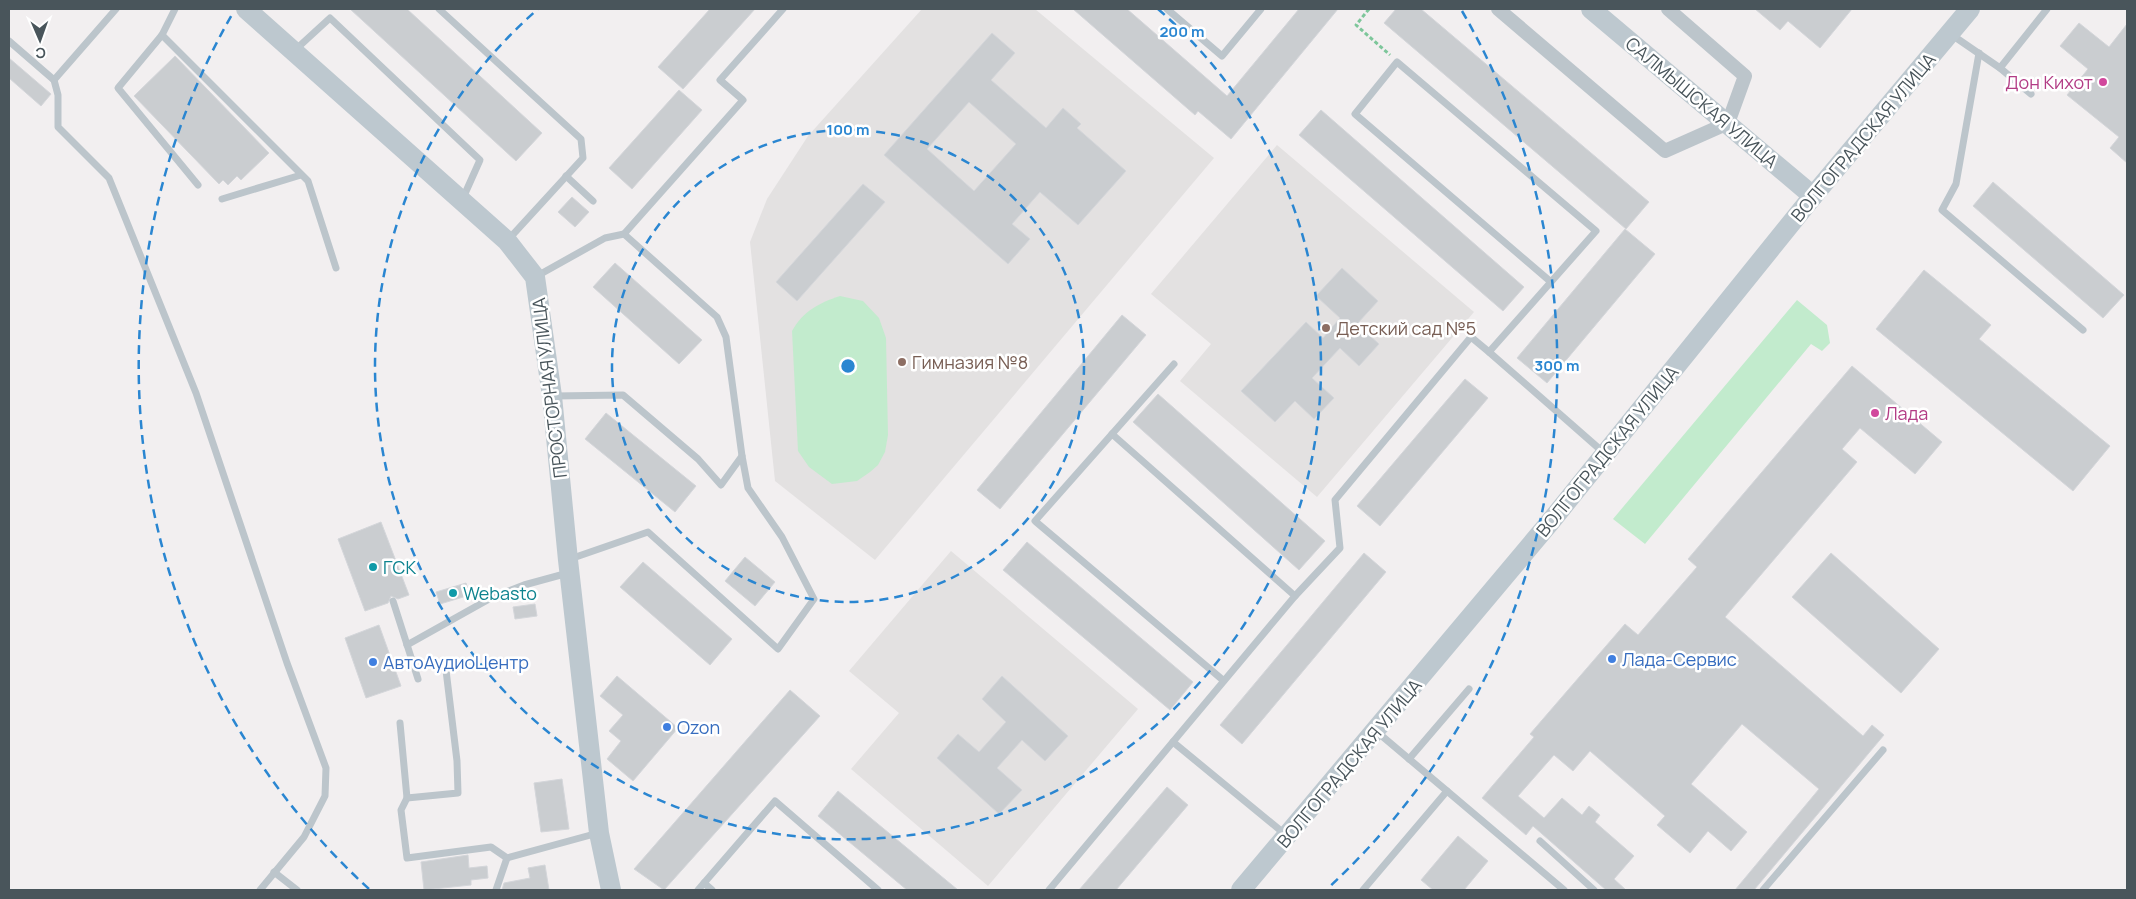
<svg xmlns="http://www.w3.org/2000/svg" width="2136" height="899" viewBox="0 0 2136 899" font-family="Manrope,sans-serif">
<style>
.education{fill:#e3e1e1}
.green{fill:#c2ebcd}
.building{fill:#cacdd0;stroke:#d4d6da;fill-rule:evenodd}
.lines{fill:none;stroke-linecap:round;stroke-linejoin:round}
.path{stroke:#7dc69a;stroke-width:3;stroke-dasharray:4 2.5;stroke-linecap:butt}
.lane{stroke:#bcc5cb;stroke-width:7}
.street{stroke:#bcc5cb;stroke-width:14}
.secondary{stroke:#bdc8cf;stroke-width:20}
.ring{fill:none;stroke:#2a86d1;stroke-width:2.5;stroke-dasharray:9 6}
.hotel-dot{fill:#d1479c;stroke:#fff;stroke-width:2}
.education-dot{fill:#8d6e63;stroke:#fff;stroke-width:2}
.culture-dot{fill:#0f9aa8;stroke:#fff;stroke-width:2}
.shop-dot{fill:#3f7fe0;stroke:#fff;stroke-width:2}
.labels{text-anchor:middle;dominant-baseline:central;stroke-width:5;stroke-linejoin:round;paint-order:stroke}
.hotel-label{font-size:18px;fill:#b23c85;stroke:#fff;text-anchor:end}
.street-label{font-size:18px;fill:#49555b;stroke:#fff}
.education-label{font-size:18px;fill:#785e54;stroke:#fff;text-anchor:start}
.culture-label{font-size:18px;fill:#0d838f;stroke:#fff;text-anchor:start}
.shop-label{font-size:18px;fill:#366cbe;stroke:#fff;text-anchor:start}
.centre{fill:#2a86d1;stroke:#fff;stroke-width:2.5}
.ring-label{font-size:15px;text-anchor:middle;font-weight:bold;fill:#2a86d1;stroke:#fff;stroke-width:5;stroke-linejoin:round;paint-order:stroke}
</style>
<rect width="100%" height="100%" fill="#f2eff0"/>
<!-- education -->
<g class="education">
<path d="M922,9H1035L1214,158L875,560L775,481L750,242L767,199L808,136Z"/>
<path d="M1277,145L1474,312L1317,497L1180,381L1211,344L1151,294Z"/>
<path d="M951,551L1138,709L988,886L851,769L899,713L849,671Z"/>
</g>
<!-- green -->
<g class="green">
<path d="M840,296L863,301L879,318L886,338L888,435L885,452L878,465L870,472L857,481L832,484L809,467L798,451L792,331C803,311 819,303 840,296Z"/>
<path d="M1797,300L1827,325L1830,343L1822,351L1811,344L1645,544L1613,519Z"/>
</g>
<!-- building -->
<g class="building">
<path d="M350,9H407L542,133L516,161Z"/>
<path d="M710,9H755L683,89L658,67Z"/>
<path d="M1073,9H1127L1227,96L1299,9H1338L1231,139L1198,111L1195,115Z"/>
<path d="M1396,9H1421L1649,202L1626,229L1384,23Z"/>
<path d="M1755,9H1852L1820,48L1788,21L1780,30Z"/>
<path d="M2079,23L2109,47L2127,24V163L2110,148L2119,137L2067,95L2088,69L2060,46Z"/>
<path d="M992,33L1015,53L991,80L1046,128L1063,108L1081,124L1077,128L1126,171L1078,225L1040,192L1012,224L1030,239L1008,264L884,155ZM969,102L1016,144L974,191L927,149Z"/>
<path d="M175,56L269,153L241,180L237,176L228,185L223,180L219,184L134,96Z"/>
<path d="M9,58L51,94L41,106L9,78Z"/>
<path d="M679,90L702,110L632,189L609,168Z"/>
<path d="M1321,110L1524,287L1503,311L1299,135Z"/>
<path d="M1993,182L2124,295L2103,318L1973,206Z"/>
<path d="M863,184L885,202L797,301L776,282Z"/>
<path d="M572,197L589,212L575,227L558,212Z"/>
<path d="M1625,229L1655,254L1547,383L1517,358Z"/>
<path d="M615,263L702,340L679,364L593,287Z"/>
<path d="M1342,268L1378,301L1357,324L1379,344L1359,366L1340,348L1312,378L1334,398L1314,419L1295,401L1275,422L1241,391L1306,322L1323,338L1340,318L1316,296Z"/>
<path d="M1924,270L1991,325L1979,339L2110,446L2073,491L1876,329Z"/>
<path d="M1122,315L1146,335L1000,509L977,490Z"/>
<path d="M1852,366L1942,442L1915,474L1860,428L1842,449L1857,462L1725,617L1863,736L1872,725L1884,735L1754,890H1735L1819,789L1742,724L1691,784L1747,832L1731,851L1708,831L1690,853L1657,825L1665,816L1590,751L1573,771L1554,755L1518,796L1544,818L1562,798L1582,815L1589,806L1600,815L1595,822L1634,856L1614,879L1626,890H1606L1533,826L1526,835L1482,798L1534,737L1530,734L1625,624L1638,635L1697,567L1688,559Z"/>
<path d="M1465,379L1488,398L1380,526L1357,506Z"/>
<path d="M1158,394L1325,541L1299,570L1133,422Z"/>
<path d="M606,413L696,486L675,512L585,439Z"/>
<path d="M381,522L409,595L398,599L391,596L388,603L365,611L338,539Z"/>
<path d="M1027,542L1193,682L1170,710L1003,570Z"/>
<path d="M1364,553L1386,572L1242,744L1220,725Z"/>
<path d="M1831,553L1939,649L1901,693L1792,597Z"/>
<path d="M745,557L775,582L755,606L725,581Z"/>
<path d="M643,562L732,639L710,665L620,587Z"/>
<path d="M466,583L470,595L440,604L436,592Z"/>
<path d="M535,604L537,616L515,619L513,607Z"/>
<path d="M379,625L401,686L366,698L345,638Z"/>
<path d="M617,676L678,728L633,781L607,759L621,741L609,731L623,715L600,696Z"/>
<path d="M1002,676L1068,736L1045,761L1022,740L997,768L1022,790L999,814L937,758L958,734L979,752L1006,722L982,699Z"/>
<path d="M790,690L820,716L664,890L634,869Z"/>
<path d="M562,779L569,829L541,832L534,783Z"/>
<path d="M1167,787L1188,805L1116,890H1079Z"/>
<path d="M838,791L958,890H907L818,816Z"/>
<path d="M1458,836L1488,861L1464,890H1433L1421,880Z"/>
<path d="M468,855L469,868L487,866L488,878L471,880V885L424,890L421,862Z"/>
<path d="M545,865L549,890H502L504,883L530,878L528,868Z"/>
</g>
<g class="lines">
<!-- path -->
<path class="path" d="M1369,9L1356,25L1390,55"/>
<!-- lane -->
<g class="lane">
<path d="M175,9L162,35L118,88L198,185"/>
<path d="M439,9L581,139L583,158L508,240"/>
<path d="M1167,9L1222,56L1261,9"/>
<path d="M162,35L308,181L336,268"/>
<path d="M1952,35L2000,68L2047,9"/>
<path d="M9,41L54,80L58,95V127L109,178L196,393L287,663L326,768L325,796L304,837L260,890"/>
<path d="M294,51L330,18L480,160L463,198"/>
<path d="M1979,53L1956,184L1942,210L2083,330"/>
<path d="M2000,68L2031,94"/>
<path d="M54,80L116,9"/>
<path d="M566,176L593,201"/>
<path d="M222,199L301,175"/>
<path d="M537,276L605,238L624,234"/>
<path d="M1551,282L1355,114L1397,62L1596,231L1489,352L1603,452"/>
<path d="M554,396L623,395L698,459L721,485L742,456L726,337L717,317L624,234L743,100L720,80L783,9"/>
<path d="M1112,434L1174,364"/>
<path d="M570,559L648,532L778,649L814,599L782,537L748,488L742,456"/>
<path d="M1295,596L1340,548L1335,500L1471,337L1489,352"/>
<path d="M393,601L418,679"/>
<path d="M407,645L491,598L524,585L568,573"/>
<path d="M400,723L407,798L401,810L407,858L491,847L507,858L598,833"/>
<path d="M1173,742L1286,835"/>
<path d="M1409,759L1469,689"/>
<path d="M1447,791L1564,890"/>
<path d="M407,798L458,793L457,761L445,662"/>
<path d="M1540,841L1594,890"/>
<path d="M274,872L297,890"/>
<path d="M704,883L775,801L878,890"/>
<path d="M496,890L507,858"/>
<path d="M698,890L704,883L712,890"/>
<path d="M1049,890C1131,792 1213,694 1295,596L1112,434L1035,521L1224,681"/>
<path d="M1363,890L1447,791L1376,731"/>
<path d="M1763,890L1883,750"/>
</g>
<!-- street -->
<path class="street" d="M1498,9L1665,151L1728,123L1745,76L1668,9"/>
<!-- secondary -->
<g class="secondary">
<path d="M246,9L507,241L535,277L552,396L568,560L599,833L611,890"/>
<path d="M1591,9L1813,196"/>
<path d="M1241,890L1551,521L1813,196L1970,9"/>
</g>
</g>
<!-- distance rings -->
<g class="ring">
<circle cx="848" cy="366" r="236"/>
<path d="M1158 9A473 473 0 1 1 538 9"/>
<path d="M369 889A709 709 0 0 1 234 11M1462 11A709 709 0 0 1 1327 889"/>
</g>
<!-- markers -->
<g class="hotel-dot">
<circle cx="2103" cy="82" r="5"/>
<circle cx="1875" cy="413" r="5"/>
</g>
<g class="education-dot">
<circle cx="1326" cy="328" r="5"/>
<circle cx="902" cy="362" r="5"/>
</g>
<g class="culture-dot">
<circle cx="373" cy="567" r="5"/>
<circle cx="453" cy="593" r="5"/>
</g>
<g class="shop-dot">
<circle cx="1612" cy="659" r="5"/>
<circle cx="373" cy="662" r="5"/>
<circle cx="667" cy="727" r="5"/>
</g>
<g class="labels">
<!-- hotel labels -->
<g class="hotel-label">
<text x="2093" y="82">Дон Кихот</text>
<text x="1885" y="413" text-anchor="start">Лада</text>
</g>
<!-- street labels -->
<g class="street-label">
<text transform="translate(1702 102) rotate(40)">САЛМЫШСКАЯ УЛИЦА</text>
<text transform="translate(1863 137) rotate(-50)">ВОЛГОГРАДСКАЯ УЛИЦА</text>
<text transform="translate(549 388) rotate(-97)">ПРОСТОРНАЯ УЛИЦА</text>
<text transform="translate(1607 451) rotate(-51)">ВОЛГОГРАДСКАЯ УЛИЦА</text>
<text transform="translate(1349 763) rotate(-50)">ВОЛГОГРАДСКАЯ УЛИЦА</text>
</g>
<!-- education labels -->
<g class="education-label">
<text x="1336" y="328">Детский сад №5</text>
<text x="912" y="362">Гимназия №8</text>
</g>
<!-- culture labels -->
<g class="culture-label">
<text x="383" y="567">ГСК</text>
<text x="463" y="593">Webasto</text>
</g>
<!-- shop labels -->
<g class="shop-label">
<text x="1622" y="659">Лада-Сервис</text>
<text x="383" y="662">АвтоАудиоЦентр</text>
<text x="677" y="727">Ozon</text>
</g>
</g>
<circle cx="848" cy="366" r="8" class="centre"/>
<g class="ring-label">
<text x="1182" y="37">200 m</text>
<text x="848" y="135">100 m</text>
<text x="1557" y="371">300 m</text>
</g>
<!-- border -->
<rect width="2136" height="899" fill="none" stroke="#49555b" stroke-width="20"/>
<!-- north arrow -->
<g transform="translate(40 40) rotate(178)" stroke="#ffffff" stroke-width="4" paint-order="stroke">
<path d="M0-4L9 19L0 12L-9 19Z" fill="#49555b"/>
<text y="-8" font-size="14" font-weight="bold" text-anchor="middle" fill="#49555b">С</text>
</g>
</svg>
